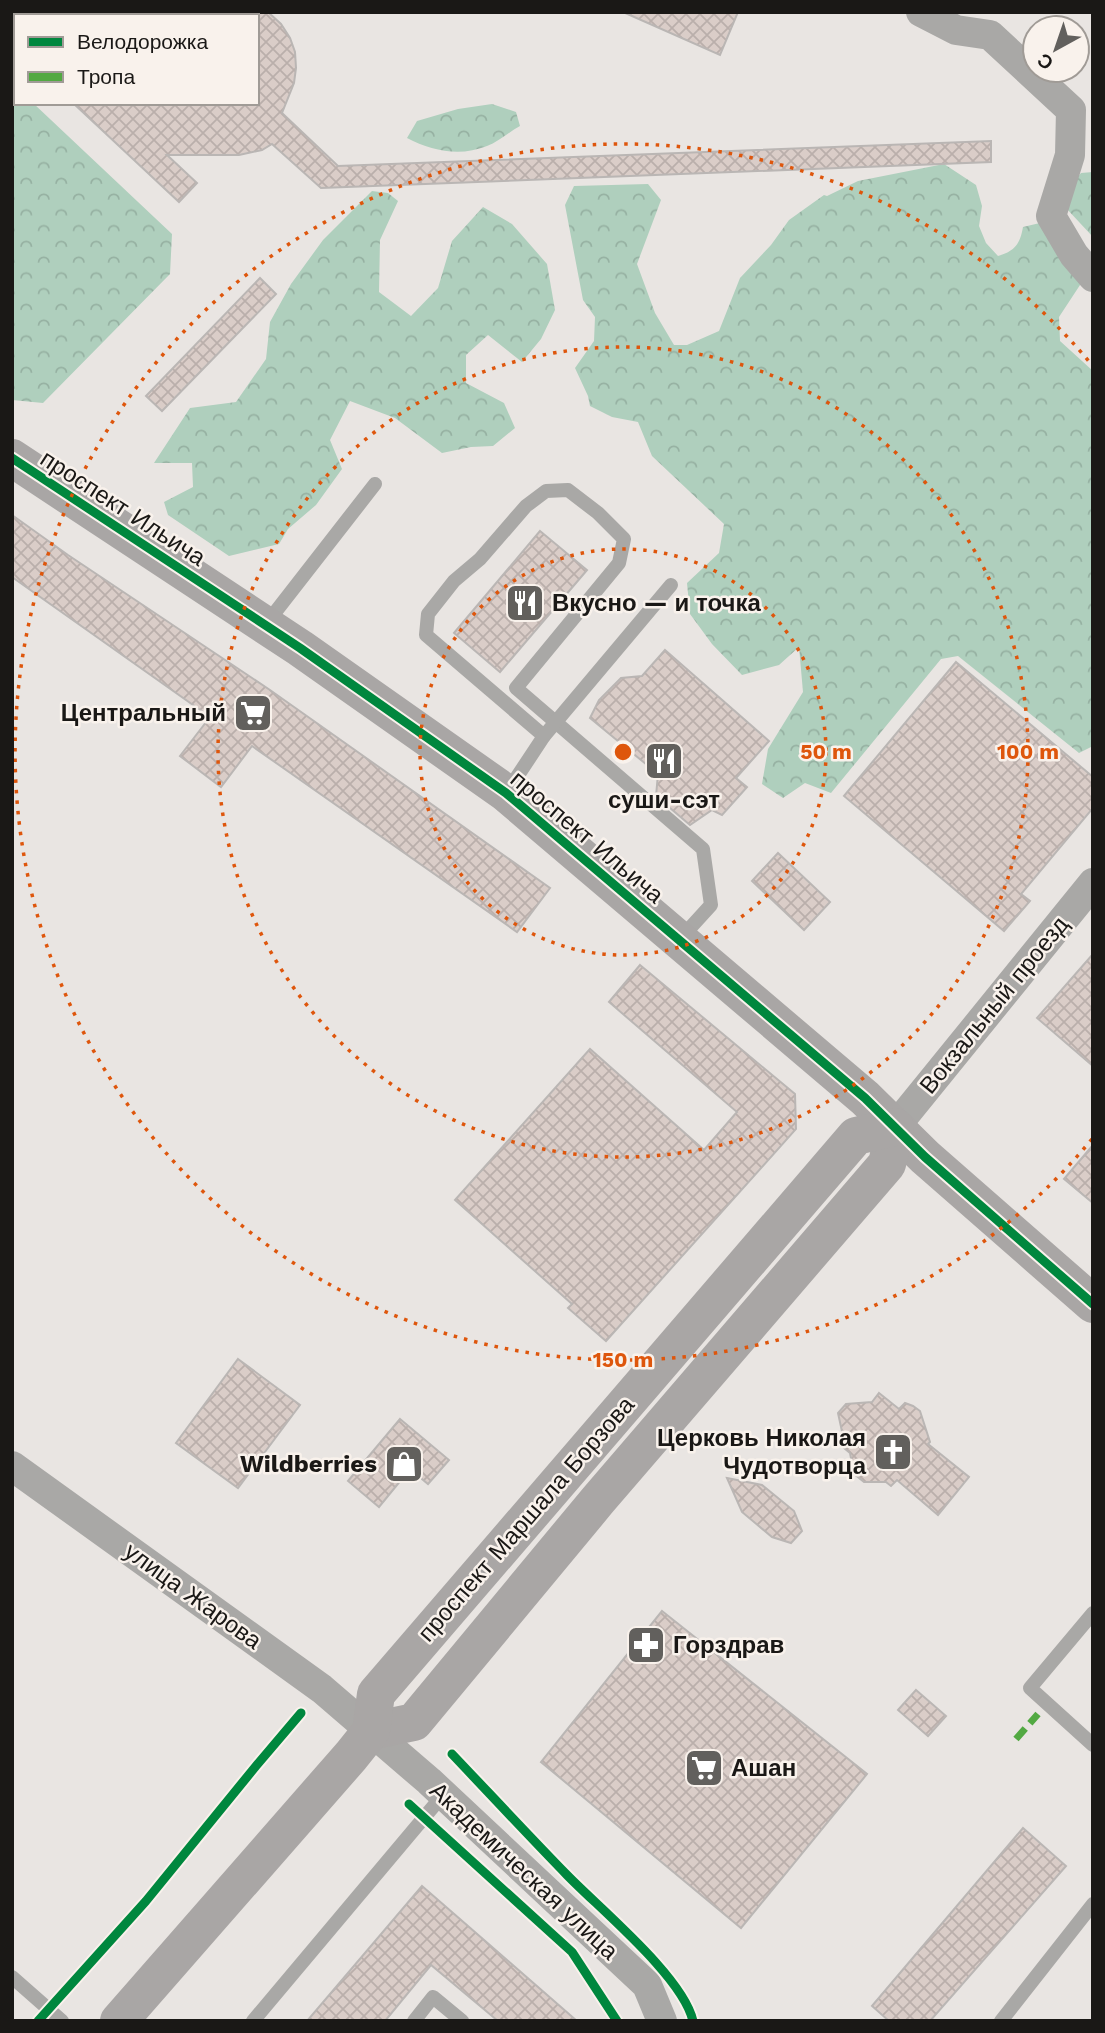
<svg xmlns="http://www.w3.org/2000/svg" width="1105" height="2033" viewBox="0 0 1105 2033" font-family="'Work Sans',sans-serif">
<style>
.forest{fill:url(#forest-crowns)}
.building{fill:url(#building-cross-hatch);stroke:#bab6b4;stroke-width:2}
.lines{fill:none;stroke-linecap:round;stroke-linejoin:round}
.lane{stroke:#a9a8a6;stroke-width:14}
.street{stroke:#a9a8a6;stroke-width:30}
.secondary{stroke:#a9a6a5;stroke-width:38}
.quiet{stroke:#52a942;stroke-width:7;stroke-dasharray:14 7;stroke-linecap:butt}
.cycleway-casing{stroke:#f9f2ec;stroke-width:13}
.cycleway{stroke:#00873e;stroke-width:9}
.ring{fill:none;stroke:#de560c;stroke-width:3.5;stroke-dasharray:3.5 7}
.labels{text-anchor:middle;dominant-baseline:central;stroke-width:5;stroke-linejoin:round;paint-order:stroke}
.street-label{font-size:24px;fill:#1a1816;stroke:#f9f2ec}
.poi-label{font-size:24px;font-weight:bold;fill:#1a1816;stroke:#f9f2ec;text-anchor:start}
.centre{fill:#de560c;stroke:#f9f2ec;stroke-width:3.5}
.ring-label{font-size:21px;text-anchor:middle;font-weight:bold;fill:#de560c;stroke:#f9f2ec;stroke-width:5;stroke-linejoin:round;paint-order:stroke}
</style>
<defs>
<pattern id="forest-crowns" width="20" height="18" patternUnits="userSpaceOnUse" patternTransform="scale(1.75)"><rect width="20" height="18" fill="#afcfbd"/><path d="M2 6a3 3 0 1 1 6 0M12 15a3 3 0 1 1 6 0" fill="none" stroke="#96b1a2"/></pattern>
<pattern id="building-cross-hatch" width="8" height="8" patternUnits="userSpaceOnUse" patternTransform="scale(1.75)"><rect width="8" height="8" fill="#dacdc8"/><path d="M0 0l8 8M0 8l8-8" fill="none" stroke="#baafab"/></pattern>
</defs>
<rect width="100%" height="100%" fill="#e9e5e2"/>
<!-- forest -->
<g class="forest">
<path d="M12,90L16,92V103H33L172,234L170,274L43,403L12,400Z"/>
<path d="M492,104L516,112L520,126C509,132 498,142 487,146C460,157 432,151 407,138L417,121L458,109Z"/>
<path d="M944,164L976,185L982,206L979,226L986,243L998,256C1015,251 1020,244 1023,227L1044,222L1082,282L1059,317L1060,341L1093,371V746L1079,753L958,656L941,659L831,793L805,783L783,798L762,784L768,749L803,692L799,647L779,665L742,675L712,644L690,614L687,583L719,553L724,524L652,456L638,422L612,417L590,406L588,396L575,368L594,341L595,317L583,300L565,205L574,186L648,184L661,200L637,264L655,313L674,345H687L719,331L740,278L771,245L789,220L824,195L827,196L858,181Z"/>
<path d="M1093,172V237L1066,208L1063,196L1081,173Z"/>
<path d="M372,191L388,193L398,201L380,240L379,292L411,316L438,288L452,241L483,207L512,224L547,264L555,310L541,339L522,362L488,335L466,355V383L504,403L515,428L493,446L471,447L442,453L395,418L350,401L330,440L342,469L316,505L288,529L279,544L229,556L168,515L164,502L193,487L192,463H154L190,408L236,402L266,359L270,322L291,284L323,240Z"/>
</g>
<!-- building -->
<g class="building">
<path d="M257,12H268L281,24L290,38L295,52L296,68L294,83L282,113L338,166L991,141V162L321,188L272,144L262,150L239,155H167L197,183L179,202L73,103H257Z"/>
<path d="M623,12H738L720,55Z"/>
<path d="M260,278L276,294L162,411L146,396Z"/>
<path d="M12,515L68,555L270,690L550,888L517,932L252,746L221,787L180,756L210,717L12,577Z"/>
<path d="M540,531L587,570L500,672L454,633Z"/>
<path d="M665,650L769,741L736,778L747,787L722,815L712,810L690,825L656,796L658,774L590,718L599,700L621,678L642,676Z"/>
<path d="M956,662L1093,777V808L1021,894L1030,901L1004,931L844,796Z"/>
<path d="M778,853L830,902L804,930L752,881Z"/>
<path d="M1093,954V1066L1037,1018Z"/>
<path d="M640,965L795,1094L796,1129L606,1341L568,1308L572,1304L455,1200L590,1049L704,1150L737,1112L609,1002Z"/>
<path d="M1093,1145V1203L1064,1179Z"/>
<path d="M238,1359L300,1405L238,1488L176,1443Z"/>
<path d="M879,1393L899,1409L905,1403L913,1406L920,1411L930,1442L928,1444L969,1477L938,1515L897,1480L891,1486L886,1482H864L854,1474L850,1453L838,1443L843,1436L838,1413L846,1404L872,1402Z"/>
<path d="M400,1419L449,1460L428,1484L410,1469L379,1507L348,1481Z"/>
<path d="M727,1478L762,1485L794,1511L802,1531L791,1543L772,1537L742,1512Z"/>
<path d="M662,1611L867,1774L741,1928L541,1762Z"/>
<path d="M916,1690L946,1716L928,1736L898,1710Z"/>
<path d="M1023,1828L1066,1866L930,2021H889L872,2006Z"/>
<path d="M422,1886L577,2021H498L431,1965L385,2021H307Z"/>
</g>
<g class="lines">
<!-- lane -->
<g class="lane">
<path d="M266,624L375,484"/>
<path d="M544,736L426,635L428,614L454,581L480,559L526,506L546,491L568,490L598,513L624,539L619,563L516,688L703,849L711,905L680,939"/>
<path d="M507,792L544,736L671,585"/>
<path d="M1093,1613L1030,1688L1093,1745"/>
<path d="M12,1977L62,2021"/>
<path d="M253,2021L443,1795"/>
<path d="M414,2021L433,1997L462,2021"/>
<path d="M1001,2021L1093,1904"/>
</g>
<!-- street -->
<g class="street">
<path d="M921,12L956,30L990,35L1071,110L1070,155L1051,216L1074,255L1093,277"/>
<path d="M895,1127L1093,883"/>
<path d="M12,1466L322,1689L429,1781L647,1985L662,2021"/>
</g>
<!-- secondary -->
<g class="secondary">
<path d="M12,458L300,648L506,793L865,1098L925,1157L1093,1304"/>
<path d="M371,1731L414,1722L598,1500L887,1164L895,1127"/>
<path d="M119,2021L351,1756L371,1731L376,1694L856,1136L895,1127"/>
</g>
<!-- quiet -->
<path class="quiet" d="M1016,1739L1038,1714"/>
<defs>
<g id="cycleway">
<path d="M12,458L300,648L506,793L865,1098L925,1157L1093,1304"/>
<path d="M452,1754C490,1794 528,1835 567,1875C600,1909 683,1977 693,2021"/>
<path d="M409,1804L572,1952L617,2021"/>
<path d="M38,2021L146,1901L256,1766L301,1713"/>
</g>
</defs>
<!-- cycleway casing -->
<use href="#cycleway" class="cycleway-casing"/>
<!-- cycleway -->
<use href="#cycleway" class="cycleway"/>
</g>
<!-- distance rings -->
<g class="ring">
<circle cx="623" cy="752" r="203"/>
<circle cx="623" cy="752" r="405"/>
<path d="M1092 1139A608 608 0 1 1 1092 365"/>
</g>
<!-- icons -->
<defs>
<symbol id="restaurant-square" viewBox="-11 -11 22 22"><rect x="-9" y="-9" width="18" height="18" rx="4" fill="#62605d" stroke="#f9f2ec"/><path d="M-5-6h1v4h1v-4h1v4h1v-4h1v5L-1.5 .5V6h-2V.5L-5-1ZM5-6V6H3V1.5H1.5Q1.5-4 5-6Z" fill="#fff"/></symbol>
<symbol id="supermarket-square" viewBox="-11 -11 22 22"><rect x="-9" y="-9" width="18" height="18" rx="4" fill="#62605d" stroke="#f9f2ec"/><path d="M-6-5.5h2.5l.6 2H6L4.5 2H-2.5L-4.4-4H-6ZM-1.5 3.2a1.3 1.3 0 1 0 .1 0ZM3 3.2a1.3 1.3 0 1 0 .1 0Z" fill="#fff"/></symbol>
<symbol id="church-square" viewBox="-11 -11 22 22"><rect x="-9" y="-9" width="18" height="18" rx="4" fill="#62605d" stroke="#f9f2ec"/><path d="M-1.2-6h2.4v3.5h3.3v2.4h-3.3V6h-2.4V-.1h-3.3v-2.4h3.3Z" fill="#fff"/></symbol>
<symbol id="shop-square" viewBox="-11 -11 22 22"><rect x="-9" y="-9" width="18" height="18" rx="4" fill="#62605d" stroke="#f9f2ec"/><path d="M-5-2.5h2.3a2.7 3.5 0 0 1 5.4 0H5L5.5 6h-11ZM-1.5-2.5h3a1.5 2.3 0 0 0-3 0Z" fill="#fff"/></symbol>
<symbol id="pharmacy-square" viewBox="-11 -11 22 22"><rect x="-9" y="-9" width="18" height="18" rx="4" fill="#62605d" stroke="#f9f2ec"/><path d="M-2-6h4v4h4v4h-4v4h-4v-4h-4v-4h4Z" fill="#fff"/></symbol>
</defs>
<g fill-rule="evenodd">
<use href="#restaurant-square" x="503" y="581" width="44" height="44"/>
<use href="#supermarket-square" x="231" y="691" width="44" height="44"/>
<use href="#restaurant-square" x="642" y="739" width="44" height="44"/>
<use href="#church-square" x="871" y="1430" width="44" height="44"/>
<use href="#shop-square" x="382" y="1442" width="44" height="44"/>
<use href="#pharmacy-square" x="624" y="1623" width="44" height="44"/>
<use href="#supermarket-square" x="682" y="1746" width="44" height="44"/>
</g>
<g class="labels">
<!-- street labels -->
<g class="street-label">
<text transform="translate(123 508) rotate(33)">проспект Ильича</text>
<text transform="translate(587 837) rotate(40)">проспект Ильича</text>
<text transform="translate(994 1005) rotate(-51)">Вокзальный проезд</text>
<text transform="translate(526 1519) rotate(-49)">проспект Маршала Борзова</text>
<text transform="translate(193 1596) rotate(36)">улица Жарова</text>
<text transform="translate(524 1871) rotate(43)">Академическая улица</text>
</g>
<!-- poi labels -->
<g class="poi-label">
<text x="552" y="603">Вкусно — и точка</text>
<text x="226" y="713" text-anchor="end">Центральный</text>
<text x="664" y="800" text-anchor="middle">суши-сэт</text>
<text x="866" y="1438" text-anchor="end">Церковь Николая<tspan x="866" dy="28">Чудотворца</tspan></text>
<text x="377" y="1464" text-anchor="end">Wildberries</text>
<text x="673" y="1645">Горздрав</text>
<text x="731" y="1768">Ашан</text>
</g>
</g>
<circle cx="623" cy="752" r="10" class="centre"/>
<g class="ring-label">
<text x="826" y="759">50 m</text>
<text x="1028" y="759">100 m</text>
<text x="623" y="1367">150 m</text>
</g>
<!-- border -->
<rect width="1105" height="2033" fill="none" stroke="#1a1816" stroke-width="28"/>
<!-- legend -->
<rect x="14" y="14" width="245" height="91" fill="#f9f2ec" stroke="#a09b96" stroke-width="2"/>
<rect x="28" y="37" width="35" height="10" fill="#00873e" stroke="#a09b96" stroke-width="2"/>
<text x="77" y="49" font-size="21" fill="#1a1816">Велодорожка</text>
<rect x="28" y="72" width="35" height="10" fill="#52a942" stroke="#a09b96" stroke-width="2"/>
<text x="77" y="84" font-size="21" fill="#1a1816">Тропа</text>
<!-- north arrow -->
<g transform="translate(1056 49) rotate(220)"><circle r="33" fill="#f9f2ec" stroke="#a09b96" stroke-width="2"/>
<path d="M0-5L12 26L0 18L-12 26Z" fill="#62605d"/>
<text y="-10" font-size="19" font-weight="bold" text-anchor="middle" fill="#1a1816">С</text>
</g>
</svg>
